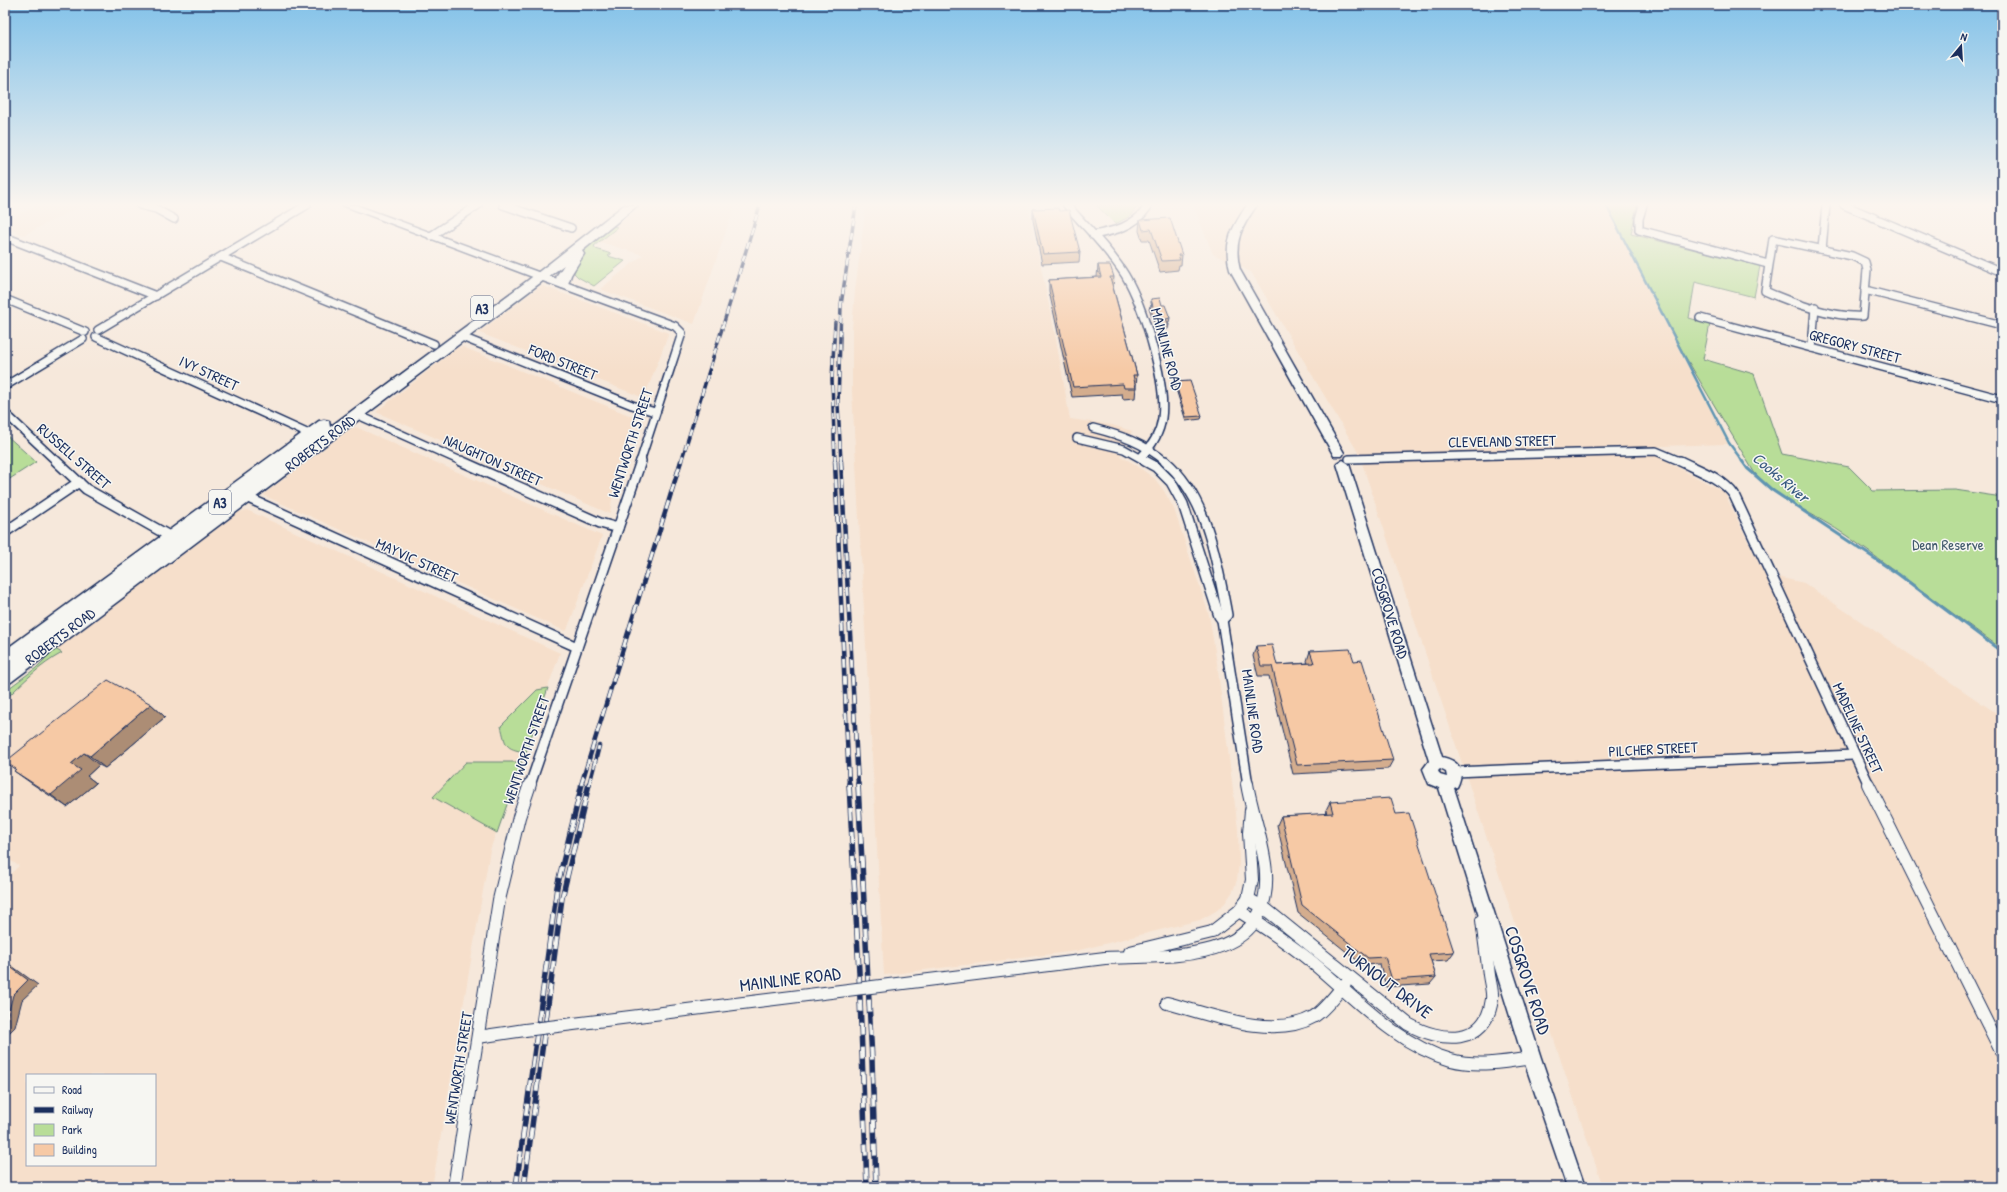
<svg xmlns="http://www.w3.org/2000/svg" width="2007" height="1192" viewBox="0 0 2007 1192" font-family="'Patrick Hand',sans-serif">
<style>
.built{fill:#f6dfcb;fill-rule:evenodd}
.green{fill:#b8dd98;stroke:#6a867b}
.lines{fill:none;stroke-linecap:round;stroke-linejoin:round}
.stream-far1{stroke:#5e94b2;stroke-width:2.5}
.stream{stroke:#5e94b2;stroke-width:3}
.street-far2-casing{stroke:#1b2f5e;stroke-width:10}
.street-far1-casing{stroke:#1b2f5e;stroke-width:12}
.street-casing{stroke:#1b2f5e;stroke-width:14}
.secondary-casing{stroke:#1b2f5e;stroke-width:3}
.highway-casing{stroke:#1b2f5e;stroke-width:3}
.street-far2{stroke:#f6f6f2;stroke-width:7}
.street-far1{stroke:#f6f6f2;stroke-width:9}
.street{stroke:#f6f6f2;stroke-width:12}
.secondary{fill:#f6f6f2;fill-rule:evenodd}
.highway{fill:#f6f6f2;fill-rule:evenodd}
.rail-far2-casing{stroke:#1b2f5e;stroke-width:3.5}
.rail-far1-casing{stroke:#1b2f5e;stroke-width:4.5}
.rail-casing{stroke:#1b2f5e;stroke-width:5.5}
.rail-far2{stroke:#f6f6f2;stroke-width:2.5;stroke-dasharray:7;stroke-linecap:butt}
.rail-far1{stroke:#f6f6f2;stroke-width:3;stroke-dasharray:9;stroke-linecap:butt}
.rail{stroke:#f6f6f2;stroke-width:4;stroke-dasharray:12;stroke-linecap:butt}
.street-bridge-casing{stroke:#1b2f5e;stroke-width:14;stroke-linecap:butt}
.street-bridge{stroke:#f6f6f2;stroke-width:12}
.wall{fill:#d4ad8e;stroke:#1b2f5e}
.shaded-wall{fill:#ac8d74;stroke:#1b2f5e}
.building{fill:#f6c9a5;stroke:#1b2f5e}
.labels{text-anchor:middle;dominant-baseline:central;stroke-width:3;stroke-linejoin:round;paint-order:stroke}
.shield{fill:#f6f6f2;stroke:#5d6b8a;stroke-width:1}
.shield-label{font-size:14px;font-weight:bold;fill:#1b2f5e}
.street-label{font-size:15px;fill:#1b2f5e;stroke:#f6f6f2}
.park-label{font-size:15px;fill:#425a6c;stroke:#f6f6f2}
.water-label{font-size:16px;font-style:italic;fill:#375981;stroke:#f6f6f2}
.near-street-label{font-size:18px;fill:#1b2f5e;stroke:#f6f6f2}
</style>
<rect width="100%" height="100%" fill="#f6e8db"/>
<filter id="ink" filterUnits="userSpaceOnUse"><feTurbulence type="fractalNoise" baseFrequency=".025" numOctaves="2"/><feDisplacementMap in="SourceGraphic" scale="8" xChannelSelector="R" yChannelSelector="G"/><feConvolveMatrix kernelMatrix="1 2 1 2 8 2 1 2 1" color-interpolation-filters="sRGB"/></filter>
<g filter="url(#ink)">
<!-- built -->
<g class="built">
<path d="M37,205H83L24,235L5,228V222Z"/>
<path d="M643,205H735L694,324L600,289L643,255L597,241Z"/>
<path d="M866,205H1028L1055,334L1070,419L1112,425L1132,431L1120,456L1133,463L1155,479L1164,491L1174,509L1209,615L1217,663L1238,829L1239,863L1237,880L1233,891L1225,903L1216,911L1200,920L1076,951L884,975L852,391V329L855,291Z"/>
<path d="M1193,205H1605L1728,444L1658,446L1671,464L1724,492L1764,574L1804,583L2002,717V1187H1603L1359,454L1251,272L1213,254Z"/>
<path d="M543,286L669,333L644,398L480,333L481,331L539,287Z"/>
<path d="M463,347L636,418L616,471L610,512L608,513L376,412L457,348Z"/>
<path d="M356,427L602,536L567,630L565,631L265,496L264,494L352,428Z"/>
<path d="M247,510L560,653L490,850L432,1187H5V879L19,866L5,857V692L44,663L46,657L239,512ZM27,1075H155V1165H27Z"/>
</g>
<!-- green -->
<g class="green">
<path d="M1096,205H1139L1129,217L1115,224Z"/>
<path d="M1606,205H1637L1631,234L1760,266L1754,297L1695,282L1689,318L1710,324L1703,359L1754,374L1782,454L1849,467L1873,491L1955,490L2002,497V649C1950,612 1899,573 1847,536C1817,515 1778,500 1754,472L1685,356Z"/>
<path d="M611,226L618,227L594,246L596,249L611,254L608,256L625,261L594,286L578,277L574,273L575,269L570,270L585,249Z"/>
<path d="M5,434L36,462L5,482Z"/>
<path d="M55,649L62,653C40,665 23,682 5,700V691L36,668Z"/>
<path d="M548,688L526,752C504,749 506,745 501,726L537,690Z"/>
<path d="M466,762H522L497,833L433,797Z"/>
</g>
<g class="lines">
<!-- stream-far1 -->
<path class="stream-far1" d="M1606,205L1729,443L1743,462"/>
<!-- stream -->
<path class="stream" d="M1742,461L1747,468L1772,490L1898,574L2002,652"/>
<defs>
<g id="street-far2">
<path d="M140,205L156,209L174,219"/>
<path d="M503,205L571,228"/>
<path d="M1067,205C1086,228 1109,249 1125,275C1143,305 1167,383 1162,418C1160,433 1152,446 1141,457"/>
<path d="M1643,205L1639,219V230L1768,264"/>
<path d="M1844,205L2002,272"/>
<path d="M1093,235C1114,231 1134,227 1147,208"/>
<path d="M431,236L478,205"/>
<path d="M5,237L156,296"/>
<path d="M1773,239L1852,256L1865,262L1867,270L1863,316C1835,318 1791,303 1765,291Z"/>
<path d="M1822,249L1826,205"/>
<path d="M221,257L434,344"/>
<path d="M542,277L675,326L682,333L640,462"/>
<path d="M1865,290L2002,325"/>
<path d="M5,299L85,332"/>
<path d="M1700,318L2002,399"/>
<path d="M98,330L307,205"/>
<path d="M96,337L311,435"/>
<path d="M462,337L632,405L655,412"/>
<path d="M1812,348L1815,307"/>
<path d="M5,386L83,339"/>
<path d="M5,413L57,462"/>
<path d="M358,415L463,462"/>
<path d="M1093,428C1120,435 1144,443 1166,462"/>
<path d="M1077,438L1124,449L1147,462"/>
<path d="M1349,459L1656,451L1682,462"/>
</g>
<g id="street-far1">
<path d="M56,461L86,489L171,537"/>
<path d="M461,461L600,523L618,528"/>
<path d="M1145,461L1156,467L1171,482L1183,504L1219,616L1222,620L1248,785"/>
<path d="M1165,461C1208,498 1217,562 1227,615L1222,620"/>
<path d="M1680,461C1698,470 1722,478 1734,495L1869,785"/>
<path d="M246,497L577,647"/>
<path d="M5,532L79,482"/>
<path d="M1455,772L1854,755"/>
<path d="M530,785L641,461"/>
</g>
<g id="street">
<path d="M1868,784L2002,1053"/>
<path d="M1248,899L1263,907L1408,1024C1440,1042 1486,1047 1492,999C1493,992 1490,983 1489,975C1487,957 1484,938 1482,920"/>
<path d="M1239,911C1264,927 1290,944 1313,963C1355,998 1397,1045 1451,1060C1477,1067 1506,1062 1532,1058"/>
<path d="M1130,952L1212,932L1239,911L1248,899L1252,880L1249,833L1251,810"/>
<path d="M1105,958C1168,955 1271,966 1266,873C1264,843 1252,814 1247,784"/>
<path d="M1167,1003C1209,1014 1273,1040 1313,1017C1323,1012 1337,993 1345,984"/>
<path d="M478,1037L525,1030"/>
<path d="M454,1187L499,900L519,817L530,784"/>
</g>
<g id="secondary">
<path d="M342,205H356L546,275L547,277L542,280L538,279Z"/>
<path d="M1247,205H1257C1241,228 1233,242 1240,270L1344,453L1342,456H1334L1230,270C1223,242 1232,228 1247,205Z"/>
<path d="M1343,460L1349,464L1442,757C1460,761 1465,771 1457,787L1454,788L1541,1058L1585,1187H1567L1523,1058L1439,788L1429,784L1423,769L1429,761L1337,464ZM1440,769L1446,772L1447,777L1440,775L1438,771Z"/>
</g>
<g id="highway">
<path d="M624,205H638L582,251L584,254L571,275L567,287L562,288L555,284L557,275L564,265L11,682L5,684V650L319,421L324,420L329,421L330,427L527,281Z"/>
<path d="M1993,205H2002V210L1995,208Z"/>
</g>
</defs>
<!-- street-far2 casing -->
<use href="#street-far2" class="street-far2-casing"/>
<!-- street-far1 casing -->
<use href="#street-far1" class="street-far1-casing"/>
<!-- street casing -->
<use href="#street" class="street-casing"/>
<!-- secondary casing -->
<use href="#secondary" class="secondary-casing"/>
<!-- highway casing -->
<use href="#highway" class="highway-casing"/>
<!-- street-far2 -->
<use href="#street-far2" class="street-far2"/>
<!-- street-far1 -->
<use href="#street-far1" class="street-far1"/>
<!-- street -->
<use href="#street" class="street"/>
<!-- secondary -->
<use href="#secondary" class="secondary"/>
<!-- highway -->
<use href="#highway" class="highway"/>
<defs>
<g id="rail-far2">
<path d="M681,462L760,205"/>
<path d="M835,462L832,380L835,322"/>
<path d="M841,462L838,404L841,305L856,205"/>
</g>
<g id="rail-far1">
<path d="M835,461L849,785"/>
<path d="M841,461L858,785"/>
<path d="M581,785L681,461"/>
<path d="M589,785L599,746"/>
</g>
<g id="rail">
<path d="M849,784L859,972L867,1187"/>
<path d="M858,784L872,1060L876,1187"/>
<path d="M516,1187L557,887L582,784"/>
<path d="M524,1187L562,898L589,784"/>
</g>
</defs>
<!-- rail-far2 casing -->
<use href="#rail-far2" class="rail-far2-casing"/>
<!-- rail-far1 casing -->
<use href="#rail-far1" class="rail-far1-casing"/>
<!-- rail casing -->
<use href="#rail" class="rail-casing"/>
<!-- rail-far2 -->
<use href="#rail-far2" class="rail-far2"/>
<!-- rail-far1 -->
<use href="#rail-far1" class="rail-far1"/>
<!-- rail -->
<use href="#rail" class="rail"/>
<defs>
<path id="street-bridge" d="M525,1030L1105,958"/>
</defs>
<!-- street-bridge casing -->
<use href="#street-bridge" class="street-bridge-casing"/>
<!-- street-bridge -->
<use href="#street-bridge" class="street-bridge"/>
</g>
<!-- wall -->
<g class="wall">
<path d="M1033,209L1059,211L1080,252L1079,262L1042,264L1033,220Z"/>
<path d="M1140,220L1182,255L1181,265H1179L1178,270L1160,272L1149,240H1142L1139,231Z"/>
<path d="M1098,265L1114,277L1113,287L1137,375L1135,398L1123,399L1122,394L1072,397L1049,291V280L1097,277Z"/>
<path d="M1151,299L1162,305L1170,318L1169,322H1168L1169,325L1168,329H1159L1157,323H1154L1149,309L1150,306H1152L1151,303Z"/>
<path d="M1175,382L1202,416L1201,419L1186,421L1175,386Z"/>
<path d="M1256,646L1277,665L1308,663L1307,661L1310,651L1354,661L1393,760L1388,769L1293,774L1269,676H1258L1253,656Z"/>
<path d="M151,704L165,717L105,768L99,765L87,776L96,783L67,807L31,783L14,771L16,770L5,762Z"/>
<path d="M1330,802L1396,814L1454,952L1448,960L1431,961L1436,977L1430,984L1386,987L1380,964L1363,965L1298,913L1277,825L1281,816L1327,814L1326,810Z"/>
</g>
<!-- shaded-wall -->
<g class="shaded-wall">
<path d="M151,704L165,717L105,768L90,756Z"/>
<path d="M84,753L99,765L87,776L96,783L67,807L51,795L71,764Z"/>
<path d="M5,961L38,985L22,1000L15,1027L5,1037Z"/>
</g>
<!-- building -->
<g class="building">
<path d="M1058,208L1059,211L1069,210L1080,252L1043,254L1033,209Z"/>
<path d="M1170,218L1182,255H1178L1180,260L1162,261L1151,229L1143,230L1140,220Z"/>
<path d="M1098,265H1110L1114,277H1110L1137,375H1133L1136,388H1124L1123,384L1073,387L1049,280L1101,277Z"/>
<path d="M1160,298L1162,305H1165L1170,318L1166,319L1169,325L1160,326L1157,319H1154L1150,306H1153L1151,299Z"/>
<path d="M1190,381L1202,416L1186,417L1175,382Z"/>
<path d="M1272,645L1277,665L1314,663L1310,651L1350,649L1354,661L1362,660L1393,760L1297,765L1272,666H1261L1256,646Z"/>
<path d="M108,680L151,704L90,756L84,753L71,764L81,770L51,795L14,771L16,769L5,762Z"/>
<path d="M1391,798L1396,814L1409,813L1454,952L1429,954L1436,977L1392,980L1385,957L1368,958L1302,905L1281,816L1333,813L1330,802Z"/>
<path d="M5,963L28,980L13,995L6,1022L5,1023Z"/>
</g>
</g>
<!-- sky -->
<linearGradient id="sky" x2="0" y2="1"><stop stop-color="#83c2e9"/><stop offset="0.55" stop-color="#fbf5ef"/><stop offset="1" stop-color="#fbf5ef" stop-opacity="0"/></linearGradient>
<rect width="2007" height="372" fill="url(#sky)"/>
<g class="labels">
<!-- shield labels -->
<g class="shield">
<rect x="471" y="296" width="22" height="24" rx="3"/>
<rect x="209" y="490" width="22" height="24" rx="3"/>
</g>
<g class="shield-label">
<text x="482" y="308">A3</text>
<text x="220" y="502">A3</text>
</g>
<!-- street labels -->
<g class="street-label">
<text transform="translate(1855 346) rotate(15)">GREGORY STREET</text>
<text transform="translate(1167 349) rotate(75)">MAINLINE ROAD</text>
<text transform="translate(563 362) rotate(22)">FORD STREET</text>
<text transform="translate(209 373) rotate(25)">IVY STREET</text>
<text transform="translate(1502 441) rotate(-1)">CLEVELAND STREET</text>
<text transform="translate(320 443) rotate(-37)">ROBERTS ROAD</text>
<text transform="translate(630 443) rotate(-72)">WENTWORTH STREET</text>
<text transform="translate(74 456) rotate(41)">RUSSELL STREET</text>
<text transform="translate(493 460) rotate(24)">NAUGHTON STREET</text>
<text transform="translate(417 560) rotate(24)">MAYVIC STREET</text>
<text transform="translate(1390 613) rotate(73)">COSGROVE ROAD</text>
<text transform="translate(60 636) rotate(-37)">ROBERTS ROAD</text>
<text transform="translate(1253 711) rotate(82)">MAINLINE ROAD</text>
<text transform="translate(1858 728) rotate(65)">MADELINE STREET</text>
<text transform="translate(1653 749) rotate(-3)">PILCHER STREET</text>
<text transform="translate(526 750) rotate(-71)">WENTWORTH STREET</text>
<text transform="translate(458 1068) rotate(-81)">WENTWORTH STREET</text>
</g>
<!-- park labels -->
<g class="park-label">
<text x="1948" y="544">Dean Reserve</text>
</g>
<!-- water labels -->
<g class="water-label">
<text transform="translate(1781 477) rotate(40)">Cooks River</text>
</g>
<!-- near-street labels -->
<g class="near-street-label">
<text transform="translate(790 979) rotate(-7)">MAINLINE ROAD</text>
<text transform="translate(1528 980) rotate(72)">COSGROVE ROAD</text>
<text transform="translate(1387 982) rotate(37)">TURNOUT DRIVE</text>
</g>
</g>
<!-- margin -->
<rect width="2007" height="1192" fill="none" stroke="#f6f6f2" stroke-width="20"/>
<rect x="10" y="10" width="1987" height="1172" fill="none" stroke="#1b2f5e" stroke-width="1.5" filter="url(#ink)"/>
<!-- legend -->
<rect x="26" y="1074" width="130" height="92" fill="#f6f6f2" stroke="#9ea6b7"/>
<rect x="34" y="1087" width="20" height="6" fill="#f6f6f2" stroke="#9ea6b7"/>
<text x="62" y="1094" font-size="12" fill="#1b2f5e">Road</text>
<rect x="34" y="1107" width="20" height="6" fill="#1b2f5e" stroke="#9ea6b7"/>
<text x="62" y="1114" font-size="12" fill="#1b2f5e">Railway</text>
<rect x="34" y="1124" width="20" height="12" fill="#b8dd98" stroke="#9ea6b7"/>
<text x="62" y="1134" font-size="12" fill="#1b2f5e">Park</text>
<rect x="34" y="1144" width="20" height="12" fill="#f6c9a5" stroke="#9ea6b7"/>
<text x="62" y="1154" font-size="12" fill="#1b2f5e">Building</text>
<!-- north arrow -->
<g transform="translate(1961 46) rotate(18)" stroke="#f6f6f2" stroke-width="3" paint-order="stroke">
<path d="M0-3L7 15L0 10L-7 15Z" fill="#1b2f5e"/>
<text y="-6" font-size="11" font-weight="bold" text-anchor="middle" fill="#1b2f5e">N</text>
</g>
</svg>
